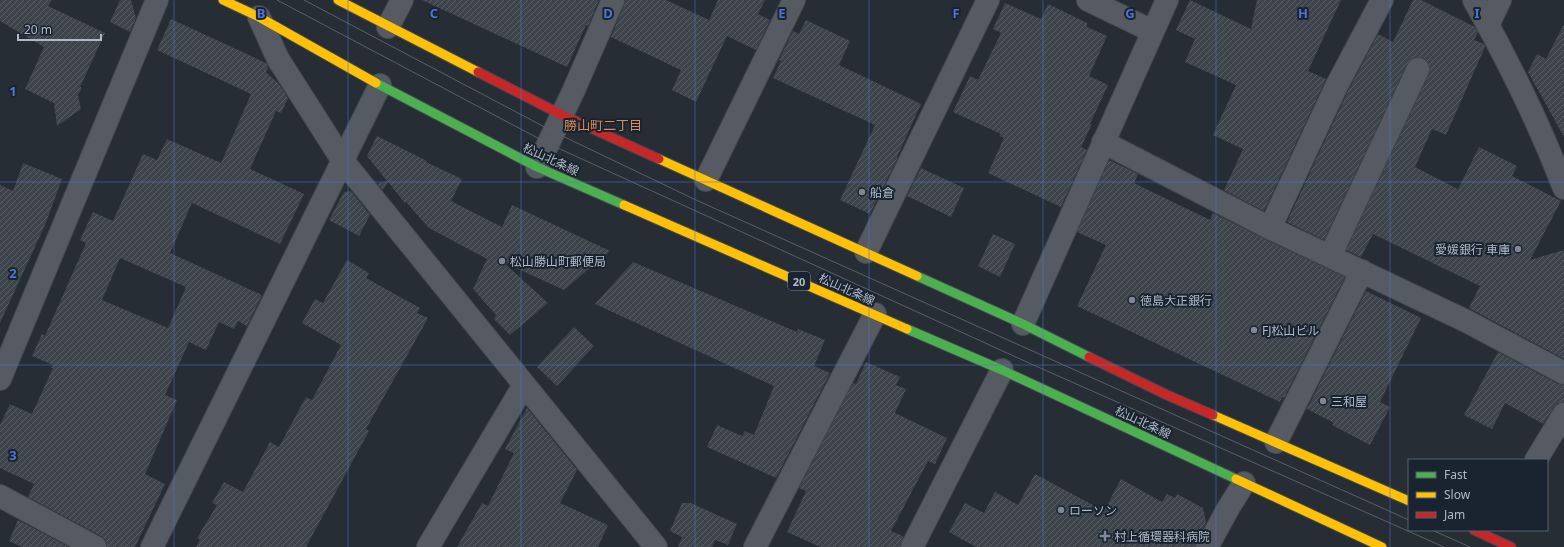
<svg xmlns="http://www.w3.org/2000/svg" width="1564" height="547" viewBox="0 0 1564 547" font-family="'Noto Sans','Noto Sans JP',sans-serif">
<style>
.building{fill:url(#building-hatch);fill-rule:evenodd}
.lines{fill:none;stroke-linecap:round;stroke-linejoin:round}
.street-casing{stroke:#444950;stroke-width:24}
.fast-casing{stroke:#434952;stroke-width:11}
.slow-casing{stroke:#434952;stroke-width:11}
.jam-casing{stroke:#434952;stroke-width:11}
.street{stroke:#565b63;stroke-width:22}
.fast{stroke:#4caf50;stroke-width:9}
.slow{stroke:#ffc107;stroke-width:9}
.jam{stroke:#c62828;stroke-width:9}
.tram{stroke:#5a5f66;stroke-width:1}
.grid{fill:none;stroke:#5073d2;stroke-width:1;stroke-opacity:0.55}
.poi-dot{fill:#7f8894;stroke:#1a2430;stroke-width:1.5}
.labels{text-anchor:middle;dominant-baseline:central;stroke-width:4;stroke-linejoin:round;paint-order:stroke}
.shield{fill:#1a2430;stroke:#828c9a;stroke-width:1}
.shield-label{font-size:11px;font-weight:bold;fill:#afb9c7}
.street-label{font-size:12px;fill:#afb9c7;stroke:#1a2430}
.poi-label{font-size:12px;fill:#afb9c7;stroke:#1a2430;text-anchor:start}
.neighbourhood-label{font-size:13px;fill:#da8b57;stroke:#1a2430}
.grid-label{font-size:13px;text-anchor:middle;font-weight:bold;fill:#5073d2;stroke:#1a2430;stroke-width:4;stroke-linejoin:round;paint-order:stroke}
</style>
<defs>
<pattern id="building-hatch" width="6" height="6" patternUnits="userSpaceOnUse"><rect width="6" height="6" fill="#3e444b"/><path d="M-1 1l2-2M0 6l6-6M5 7l2-2" fill="none" stroke="#575d63"/></pattern>
</defs>
<rect width="100%" height="100%" fill="#262d35"/>
<!-- building -->
<g class="building">
<path d="M0,0H52L48,6L105,33L80,87L82,88L78,95L81,109L57,126L54,103L25,89L44,47L0,21Z"/>
<path d="M120,0H131L136,18L130,32L110,22Z"/>
<path d="M422,0H599L588,26L586,25L567,67Z"/>
<path d="M625,0H666L709,20L718,0H765L758,14L770,20L756,50L727,36L696,102L672,90L681,70L611,37L624,5Z"/>
<path d="M1190,0L1251,29L1257,0H1341L1308,71L1326,79L1264,211L1224,190L1243,149L1213,135L1236,85L1185,62L1195,39L1176,30Z"/>
<path d="M1413,0H1421L1475,27L1478,32L1474,40L1484,44L1485,47L1446,135L1432,129L1415,167L1458,189L1479,147L1517,166L1512,176L1561,201L1530,260L1564,250V359L1469,308L1480,286L1373,234L1361,257L1346,250L1429,74L1430,68L1428,62L1424,58L1417,57L1411,59L1407,64L1324,240L1287,222L1347,93L1378,34L1393,42Z"/>
<path d="M1005,3L1041,19L1048,4L1087,23V27L1107,36L1089,76L1108,85L1090,124H1092L1081,147L1087,150L1061,207L988,173L1004,138L999,136L1001,134L953,112L970,76L978,80L1001,33L993,29Z"/>
<path d="M171,19L266,63L268,67L266,72L279,84L288,98L281,113L276,111L250,169L304,194L280,244L192,203L170,253L262,295L247,326L238,321L234,329L219,322L206,350L189,342L165,395L177,400L145,474L165,484L135,547H107L106,541L101,536L28,497L34,484L0,468V425L10,404L32,414L53,368H51L53,365L32,356L42,334L45,336L86,243L80,240L93,212L113,221L143,154L157,160L167,139L221,163L251,94L157,50ZM120,258L186,287L168,328L102,300Z"/>
<path d="M806,20L850,41L839,65L921,104L897,157H898L870,214L840,200L875,125L773,78L781,61L779,60L793,31L799,34Z"/>
<path d="M1564,24V137L1528,72L1537,54L1546,59Z"/>
<path d="M377,136L427,161L426,162L462,179L451,201L502,227L512,205L610,251L564,290L503,262L548,303L510,335L494,319L496,315L473,289L487,259L429,228L406,202L405,203L388,182L383,190L377,184L387,181L367,156Z"/>
<path d="M1109,160L1138,174L1134,183L1210,220L1213,213L1265,239L1345,277L1284,398L1282,397L1280,402L1077,306L1106,245L1077,232Z"/>
<path d="M23,163L62,179L45,225L0,323V185L13,191Z"/>
<path d="M921,168L964,188L951,217L907,196Z"/>
<path d="M351,191L370,215L359,236L329,220L344,192Z"/>
<path d="M993,234L1015,244L1000,277L978,266Z"/>
<path d="M347,260L369,273L366,278L420,308L417,313L428,318L366,429L369,431L306,547H196L200,539L197,538L217,505L212,503L224,482L243,492L270,442L279,447L306,397L312,400L341,345L302,323L315,299L323,303Z"/>
<path d="M633,262L797,332L798,329L825,340L814,366L830,373L776,478L707,447L717,425L742,436L745,431L754,435L774,386L595,304Z"/>
<path d="M1366,291L1421,318L1380,402L1390,407L1370,445L1332,425L1334,423L1307,409Z"/>
<path d="M574,327L594,346L557,386L537,367Z"/>
<path d="M1498,352L1558,384L1564,385V402L1558,403L1554,407L1543,424L1505,403L1492,429L1464,415Z"/>
<path d="M866,362L900,377L896,385L906,389L895,413L947,438L935,464L928,461L891,531L903,536L900,547H820L787,532L806,491L799,488L853,383L856,384Z"/>
<path d="M527,408L577,470L560,503L608,525L598,547H457L482,503L488,506L514,453L505,449Z"/>
<path d="M1035,474L1104,511L1121,479L1162,502L1167,494L1175,498L1177,494L1203,508L1206,522L1196,541L1195,547H976L949,532L965,503L984,513L995,492L1018,505Z"/>
<path d="M682,503H691L737,524L728,545L715,540L712,547H678L682,537L670,531Z"/>
<path d="M18,520L69,547H22L9,541Z"/>
</g>
<g class="lines">
<defs>
<g id="street">
<path d="M1088,0L1152,31"/>
<path d="M1474,0C1508,60 1539,123 1564,188"/>
<path d="M259,17L278,59L343,161L656,547"/>
<path d="M1488,25L1500,0"/>
<path d="M388,27L402,0"/>
<path d="M1103,142L1270,228L1466,321L1564,373"/>
<path d="M537,167L573,92L613,0"/>
<path d="M706,180L794,0"/>
<path d="M1270,228L1336,87L1382,0"/>
<path d="M866,252L988,0"/>
<path d="M1330,256L1418,69"/>
<path d="M1023,324L1167,0"/>
<path d="M0,379L157,0"/>
<path d="M1276,442L1362,271"/>
<path d="M1536,460L1564,414"/>
<path d="M0,496L95,547"/>
<path d="M152,547L380,85"/>
<path d="M428,547L524,385"/>
<path d="M755,547L875,314"/>
<path d="M912,547L1002,370"/>
<path d="M1207,547L1229,507L1244,483"/>
</g>
<g id="fast">
<path d="M376,83L537,167L624,205"/>
<path d="M917,276L1023,324L1089,357"/>
<path d="M907,329L1002,370L1236,479"/>
</g>
<g id="slow">
<path d="M223,0L259,17L376,83"/>
<path d="M338,0L478,72"/>
<path d="M659,159L917,276"/>
<path d="M624,205L907,329"/>
<path d="M1213,415L1409,501"/>
<path d="M1236,479L1382,547"/>
</g>
<g id="jam">
<path d="M478,72L562,115L659,159"/>
<path d="M1089,357L1167,395L1213,415"/>
<path d="M1474,530L1511,547"/>
</g>
</defs>
<!-- street casing -->
<use href="#street" class="street-casing"/>
<!-- fast casing -->
<use href="#fast" class="fast-casing"/>
<!-- slow casing -->
<use href="#slow" class="slow-casing"/>
<!-- jam casing -->
<use href="#jam" class="jam-casing"/>
<!-- street -->
<use href="#street" class="street"/>
<!-- fast -->
<use href="#fast" class="fast"/>
<!-- slow -->
<use href="#slow" class="slow"/>
<!-- jam -->
<use href="#jam" class="jam"/>
<!-- tram -->
<g class="tram">
<path d="M277,0L549,144L1029,363L1444,547"/>
<path d="M304,0L554,132L696,200L1409,520"/>
<path d="M1432,530L1470,547"/>
</g>
</g>
<!-- grid -->
<path class="grid" d="M174,0V547M348,0V547M521,0V547M695,0V547M869,0V547M1043,0V547M1216,0V547M1390,0V547M0,182H1564M0,365H1564"/>
<!-- markers -->
<g class="poi-dot">
<circle cx="862" cy="192" r="4"/>
<circle cx="1518" cy="249" r="4"/>
<circle cx="502" cy="261" r="4"/>
<circle cx="1132" cy="300" r="4"/>
<circle cx="1254" cy="330" r="4"/>
<circle cx="1323" cy="401" r="4"/>
<circle cx="1061" cy="510" r="4"/>
<path d="M1103 530h4v4h4v4h-4v4h-4v-4h-4v-4h4z"/>
</g>
<g class="labels">
<!-- shield labels -->
<rect class="shield" x="788" y="272" width="22" height="18" rx="3"/>
<g class="shield-label">
<text x="799" y="281">20</text>
</g>
<!-- street labels -->
<g class="street-label">
<text transform="translate(551 159) rotate(25)">松山北条線</text>
<text transform="translate(847 289) rotate(24)">松山北条線</text>
<text transform="translate(1143 422) rotate(25)">松山北条線</text>
</g>
<!-- poi labels -->
<g class="poi-label">
<text x="870" y="192">船倉</text>
<text x="1510" y="249" text-anchor="end">愛媛銀行 車庫</text>
<text x="510" y="261">松山勝山町郵便局</text>
<text x="1140" y="300">徳島大正銀行</text>
<text x="1262" y="330">FJ松山ビル</text>
<text x="1331" y="401">三和屋</text>
<text x="1069" y="510">ローソン</text>
<text x="1114" y="536">村上循環器科病院</text>
</g>
<!-- neighbourhood labels -->
<g class="neighbourhood-label">
<text x="603" y="125">勝山町二丁目</text>
</g>
</g>
<g class="grid-label">
<text x="261" y="18">B</text>
<text x="434" y="18">C</text>
<text x="608" y="18">D</text>
<text x="782" y="18">E</text>
<text x="956" y="18">F</text>
<text x="1130" y="18">G</text>
<text x="1303" y="18">H</text>
<text x="1477" y="18">I</text>
<text x="13" y="96">1</text>
<text x="13" y="278">2</text>
<text x="13" y="460">3</text>
</g>
<!-- legend -->
<rect x="1408" y="459" width="140" height="72" fill="#1a2430" stroke="#56606c"/>
<rect x="1416" y="472" width="20" height="6" fill="#4caf50" stroke="#56606c"/>
<text x="1444" y="479" font-size="12" fill="#afb9c7">Fast</text>
<rect x="1416" y="492" width="20" height="6" fill="#ffc107" stroke="#56606c"/>
<text x="1444" y="499" font-size="12" fill="#afb9c7">Slow</text>
<rect x="1416" y="512" width="20" height="6" fill="#c62828" stroke="#56606c"/>
<text x="1444" y="519" font-size="12" fill="#afb9c7">Jam</text>
<!-- scale -->
<path d="M18 34v6h83v-6" fill="none" stroke="#afb9c7" stroke-width="2"/>
<text x="24" y="34" font-size="12" fill="#afb9c7" stroke="#1a2430" stroke-width="3" paint-order="stroke">20 m</text>
</svg>
